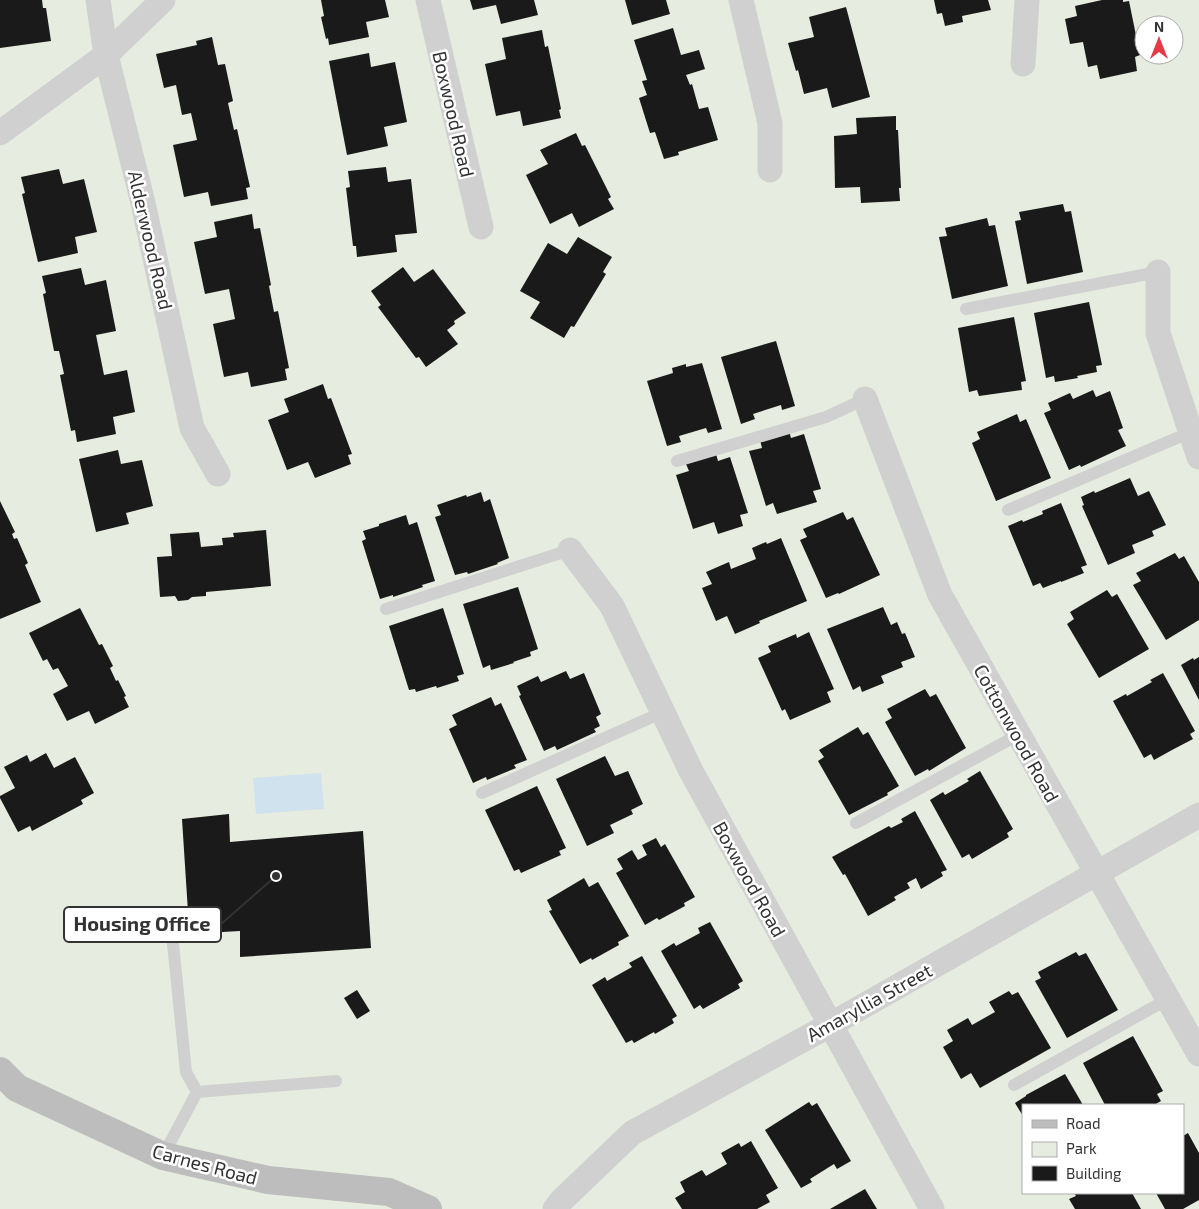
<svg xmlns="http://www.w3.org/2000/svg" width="1199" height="1209" viewBox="0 0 1199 1209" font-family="'Exo 2',sans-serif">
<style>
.green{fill:#e6ecdf;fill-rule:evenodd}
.water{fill:#cfe2ee}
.building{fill:#1a1a1a}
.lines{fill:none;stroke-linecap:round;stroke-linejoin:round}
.lane{stroke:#d0d0d0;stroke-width:12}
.street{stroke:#d0d0d0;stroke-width:25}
.secondary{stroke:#bdbdbd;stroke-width:28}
.labels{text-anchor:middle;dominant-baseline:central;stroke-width:5;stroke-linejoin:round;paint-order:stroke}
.street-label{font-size:19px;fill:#333;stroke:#fff}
.leader{fill:none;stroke:#333;stroke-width:2}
.callout-dot{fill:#333;stroke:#fff;stroke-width:2}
.callout{fill:#fff;stroke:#333;stroke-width:2}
.callout-label{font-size:20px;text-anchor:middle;font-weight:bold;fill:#333}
</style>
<rect width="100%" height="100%" fill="#fff"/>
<!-- green -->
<path class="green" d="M0,0H1199V1209H0ZM1144,25H1174V55H1144ZM1023,1105H1183V1193H1023Z"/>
<!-- water -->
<path class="water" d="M321,773L324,809L256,814L253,778Z"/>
<!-- building -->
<g class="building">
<path d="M0,0H42L43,8H46L51,41L0,48Z"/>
<path d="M321,0H385L389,17L366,22L369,37L329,45L328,38L326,39L321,17L324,16Z"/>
<path d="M470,0H534L538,15L501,24L496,5L473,10Z"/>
<path d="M625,0H666L670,14L632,25Z"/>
<path d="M934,0H988L991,10L962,16L963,22L945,26L942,13L937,14Z"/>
<path d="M1102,0H1123V2L1129,1L1140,55L1135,57L1137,71L1100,79L1097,65L1088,67L1083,42L1070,44L1065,19L1077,16L1075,6Z"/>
<path d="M846,7L870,97L832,108L827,88L804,94L798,70L796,71L788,43L814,37L809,17Z"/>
<path d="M673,28L681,55L699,50L705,69L686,75L690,85L692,84L699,109L708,107L718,140L678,152L679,155L664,159L655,132L650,133L639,98L647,95L642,81L647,80L634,40Z"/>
<path d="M542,30L545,47L548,46L561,109L559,110L561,118L523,126L520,111L496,116L485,64L506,59L502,38Z"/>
<path d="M212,37L218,65L225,64L233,101L228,103L234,130L237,129L250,187L246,188L248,199L211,206L208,192L184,197L173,145L197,140L191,113L182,115L176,85L164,88L156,54L197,45L196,41Z"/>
<path d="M369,53L371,67L395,62L407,122L384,127L388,146L347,155L329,61Z"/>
<path d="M896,116V130H898L901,188H899L900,201L861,203L860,187L835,188L834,136L857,134L856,118Z"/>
<path d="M576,133L582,146L585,145L611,197L608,199L614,209L579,227L572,213L550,224L526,175L548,164L540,150Z"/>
<path d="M386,167L388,182L411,179L417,233L395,235L397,252L357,257L356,246H353L346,188L350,187L348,171Z"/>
<path d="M59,169L63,184L84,179L97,232L75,237L78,253L38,262L22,194L25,193L21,177Z"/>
<path d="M1063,204L1065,212L1071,211L1083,272L1027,284L1015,221L1021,220L1019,212Z"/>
<path d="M252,214L254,229L260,228L271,285L269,286L274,312L278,311L289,368L285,369L287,380L251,387L248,372L224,377L213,324L235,319L229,289L205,294L194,242L217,237L214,222Z"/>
<path d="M987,218L989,226L995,225L1008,286L952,299L939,237L947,236L945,228Z"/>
<path d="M578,237L612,257L603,272L606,274L574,327L571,326L564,338L530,318L540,302L520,291L548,243L567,254Z"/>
<path d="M403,267L414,282L433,269L466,313L454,321L455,324L447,330L458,344L426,367L419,357L416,358L378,307L381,305L371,291Z"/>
<path d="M81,268L85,285L106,280L116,331L96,335L104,375L127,370L135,412L113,417L116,434L77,442L75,430L71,431L60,375L64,374L59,351H54L43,294L46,293L42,276Z"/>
<path d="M1089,302L1102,365L1096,366L1097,372L1077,376L1078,378L1055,382L1054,376L1046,378L1034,313Z"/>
<path d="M1014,317L1026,381L1021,382L1022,390L979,396L977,390L969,392L958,328Z"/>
<path d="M776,341L795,406L782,410L781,405L753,414L755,419L741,424L721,357Z"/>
<path d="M702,363L722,429L708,433L706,428L679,436L681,442L667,446L647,381L673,373L672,368L686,364V367Z"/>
<path d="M323,384L328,399L331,398L352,454L348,455L351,464L315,478L308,462L287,470L268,420L289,412L284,399Z"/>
<path d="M1093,390L1096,397L1110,391L1123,428L1118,430L1126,446L1081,467L1080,465L1069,470L1044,413L1051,410L1048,403L1070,393L1073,399Z"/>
<path d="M1017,414L1020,422L1026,419L1051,478L996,501L972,443L980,439L977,432Z"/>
<path d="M789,431L791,438L804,434L821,489L813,491L817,502L777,514L773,503L766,506L749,451L762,448L760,440Z"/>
<path d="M118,450L121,464L142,460L153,506L126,513L129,524L96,532L79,459Z"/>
<path d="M716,454L718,461L730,457L748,513L740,515L743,526L718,534L714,522L693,529L676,475L689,471L686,464Z"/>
<path d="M1130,478L1138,496L1149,491L1166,525L1152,531L1154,536L1132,545L1135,553L1108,565L1082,506L1084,505L1081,497L1094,491L1095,493Z"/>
<path d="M481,492L484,502L490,499L509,558L497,563L498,564L468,574L467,572L455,575L435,517L441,515L437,505L466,495L467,497Z"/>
<path d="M0,501L15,532L12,534L14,539L17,538L28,563L25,565L41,602L0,619Z"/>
<path d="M1061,503L1087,565L1081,567L1084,573L1061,582V581L1043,588L1040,583L1033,586L1008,526L1022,520L1023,522L1043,514L1042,511Z"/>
<path d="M843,512L847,520L853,517L880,575L839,594L838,593L826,598L800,540L807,537L803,529Z"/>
<path d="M406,515L409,525L417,522L435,581L422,585L423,587L393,597V595L380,599L362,541L366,539L363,531L379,526V524Z"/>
<path d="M266,530L271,586L206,592V596L192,597L188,600L178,601L175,596L160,597L157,557L172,556L170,534L199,532L201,547L223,545L222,538L234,537L233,533Z"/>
<path d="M781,538L807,601L759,621L760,623L735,634L727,616L716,621L702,588L712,584L706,572L729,562L731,569L756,559L752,548L766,542L767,544Z"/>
<path d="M1175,553L1179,559L1184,556L1199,582V620L1166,640L1133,585L1141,581L1136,573Z"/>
<path d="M518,587L538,649L530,652L531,656L513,662L514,663L491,670L490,665L483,668L463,604Z"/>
<path d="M1107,590L1112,597L1117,594L1149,649L1099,678L1067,624L1074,619L1070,612Z"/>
<path d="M883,607L891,625L897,622L902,634L905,633L915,657L901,662L903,667L881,676L884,683L862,692L860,686L853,690L827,629Z"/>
<path d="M80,608L99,645L102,644L113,666L110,668L116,681L118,680L126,696L124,697L129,707L95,724L89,711L67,721L53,694L68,686L58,668L53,670L47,659L43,661L29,633Z"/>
<path d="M443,608L464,674L457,676L459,681L437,688L436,686L416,692L415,689L409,690L389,626Z"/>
<path d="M809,632L834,689L827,692L831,702L790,720L785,709L782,711L758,658L771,652L768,646L796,634L797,638Z"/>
<path d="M1199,657V700L1181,665L1193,658L1194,660Z"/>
<path d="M566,671L570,679L584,673L601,714L596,717L600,726L594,729L596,732L557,750L555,746L544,751L519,696L521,695L517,686L538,676L541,682Z"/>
<path d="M1163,673L1195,731L1190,734L1193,739L1172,750L1154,760L1151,754L1144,758L1113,701L1126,694L1127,696L1152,682L1150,680Z"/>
<path d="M925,689L930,697L936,694L966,748L929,771L928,769L915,776L885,722L892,718L887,709Z"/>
<path d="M491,697L495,706L501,703L527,760L514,765L516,768L487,780L486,777L473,783L449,729L457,725L452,715Z"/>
<path d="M858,727L863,735L868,732L899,786L887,793L888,795L849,815L818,761L824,757L819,750Z"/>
<path d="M46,753L54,768L75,757L94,793L81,800L83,804L32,831L30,826L18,832L0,798V796L15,788L4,767L27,755L30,762Z"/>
<path d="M605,756L615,776L628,771L643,804L631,810L633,814L610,825L614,833L587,846L556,779Z"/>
<path d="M980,771L1013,829L1007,833L1009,837L972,859L969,854L962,858L930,800L943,792L945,795L969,781L967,779Z"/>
<path d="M537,786L566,848L559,851L561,855L521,873L519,869L514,871L485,810Z"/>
<path d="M915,811L947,870L941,872L943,876L921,889L916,878L907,883L910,888L894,897L896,900L868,916L845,874L843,875L832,857L889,826L891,828L903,822L901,819Z"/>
<path d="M229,814L230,842L363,831L371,948L240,957V931L205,933V910L188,912L182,819Z"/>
<path d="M656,838L661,847L665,844L695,897L684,903L685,906L659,920L657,918L645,925L616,873L623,869L617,859L632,850L638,860L647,855L642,845Z"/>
<path d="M584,878L589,887L598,882L629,936L618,942L619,945L592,960L591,958L580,964L549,911L552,910L547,900Z"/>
<path d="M710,922L743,981L738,984L740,988L703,1009L700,1005L694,1009L661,951L674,943L676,946L700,933L698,928Z"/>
<path d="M1076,952L1079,956L1086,953L1118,1010L1067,1038L1035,981L1041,978L1038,972Z"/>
<path d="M642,956L677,1016L672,1019L674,1023L655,1034L654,1032L634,1043L632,1040L626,1043L592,985L605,977L607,981L632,967L629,963Z"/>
<path d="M357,990L370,1011L357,1019L344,998Z"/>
<path d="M1009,991L1012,995L1018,992L1051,1048L980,1088L971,1073L961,1079L943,1047L953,1041L947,1030L968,1018L972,1025L995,1012L989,1002Z"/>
<path d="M1133,1036L1163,1091L1157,1094L1161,1101L1154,1105H1105L1083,1063Z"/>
<path d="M1065,1074L1083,1105H1023V1116L1015,1103L1026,1096V1095Z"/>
<path d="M809,1102L812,1106L817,1103L851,1161L837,1169L834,1164L810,1179L812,1182L801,1188L765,1130Z"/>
<path d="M1188,1133L1199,1153V1200L1183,1209H1165L1156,1193H1183V1136Z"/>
<path d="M751,1141L778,1188L766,1195L770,1202L757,1209H682L675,1198L685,1192L680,1182L702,1170L706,1176L727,1164L721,1153L739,1143L741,1147Z"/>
<path d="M865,1189L877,1209H830Z"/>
<path d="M1074,1193H1132L1141,1209H1075L1069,1199L1076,1196Z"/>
</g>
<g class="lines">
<!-- lane -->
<g class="lane">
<path d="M966,309L1158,272"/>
<path d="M677,461L826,417L865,399"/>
<path d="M1008,510L1191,432"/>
<path d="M386,609L570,550"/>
<path d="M482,793L663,712"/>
<path d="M856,823L1018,735"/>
<path d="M172,934L186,1072L197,1092"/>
<path d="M1014,1085L1168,999"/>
<path d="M163,1156L197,1092L336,1081"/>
</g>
<!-- street -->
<g class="street">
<path d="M98,0L106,55L143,203L192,428L218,474"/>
<path d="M428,0L481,227"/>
<path d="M741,0L770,123V170"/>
<path d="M1023,64L1027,0"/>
<path d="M0,133L106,55L163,0"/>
<path d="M1158,272V333L1199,457"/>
<path d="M865,399L940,595L1199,1054"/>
<path d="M570,550L612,606L691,771L932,1209"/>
<path d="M555,1209L562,1200L632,1133L830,1025L1199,815"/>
</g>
<!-- secondary -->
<path class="secondary" d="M0,1071L17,1088L163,1156L268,1180L389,1192L428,1209"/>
</g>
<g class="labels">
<!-- street labels -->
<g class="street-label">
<text transform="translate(454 114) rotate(77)">Boxwood Road</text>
<text transform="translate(151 240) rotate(77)">Alderwood Road</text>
<text transform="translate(1017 733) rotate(61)">Cottonwood Road</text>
<text transform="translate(750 879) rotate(61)">Boxwood Road</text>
<text transform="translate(869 1002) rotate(-29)">Amaryllia Street</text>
<text transform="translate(205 1164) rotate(15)">Carnes Road</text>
</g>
</g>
<!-- callouts -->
<path class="leader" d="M276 876L221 924"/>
<circle class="callout-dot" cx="276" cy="876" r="5"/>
<rect class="callout" x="64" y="907" width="157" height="35" rx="5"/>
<g class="callout-label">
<text x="142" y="931">Housing Office</text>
</g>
<!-- legend -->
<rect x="1022" y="1104" width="162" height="90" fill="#ffffff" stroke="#adadad"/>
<rect x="1032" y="1120" width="25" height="8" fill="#bdbdbd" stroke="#adadad"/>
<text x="1066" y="1129" font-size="15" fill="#333333">Road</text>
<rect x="1032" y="1142" width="25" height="15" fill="#e6ecdf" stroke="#adadad"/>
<text x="1066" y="1154" font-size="15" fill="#333333">Park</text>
<rect x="1032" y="1166" width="25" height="15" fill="#1a1a1a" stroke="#adadad"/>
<text x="1066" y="1179" font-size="15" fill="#333333">Building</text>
<!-- north arrow -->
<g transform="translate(1159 40)"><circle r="24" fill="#ffffff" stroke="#adadad"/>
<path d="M0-4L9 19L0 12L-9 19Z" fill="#e63946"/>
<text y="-8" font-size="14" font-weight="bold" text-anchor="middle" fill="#333333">N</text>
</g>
</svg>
